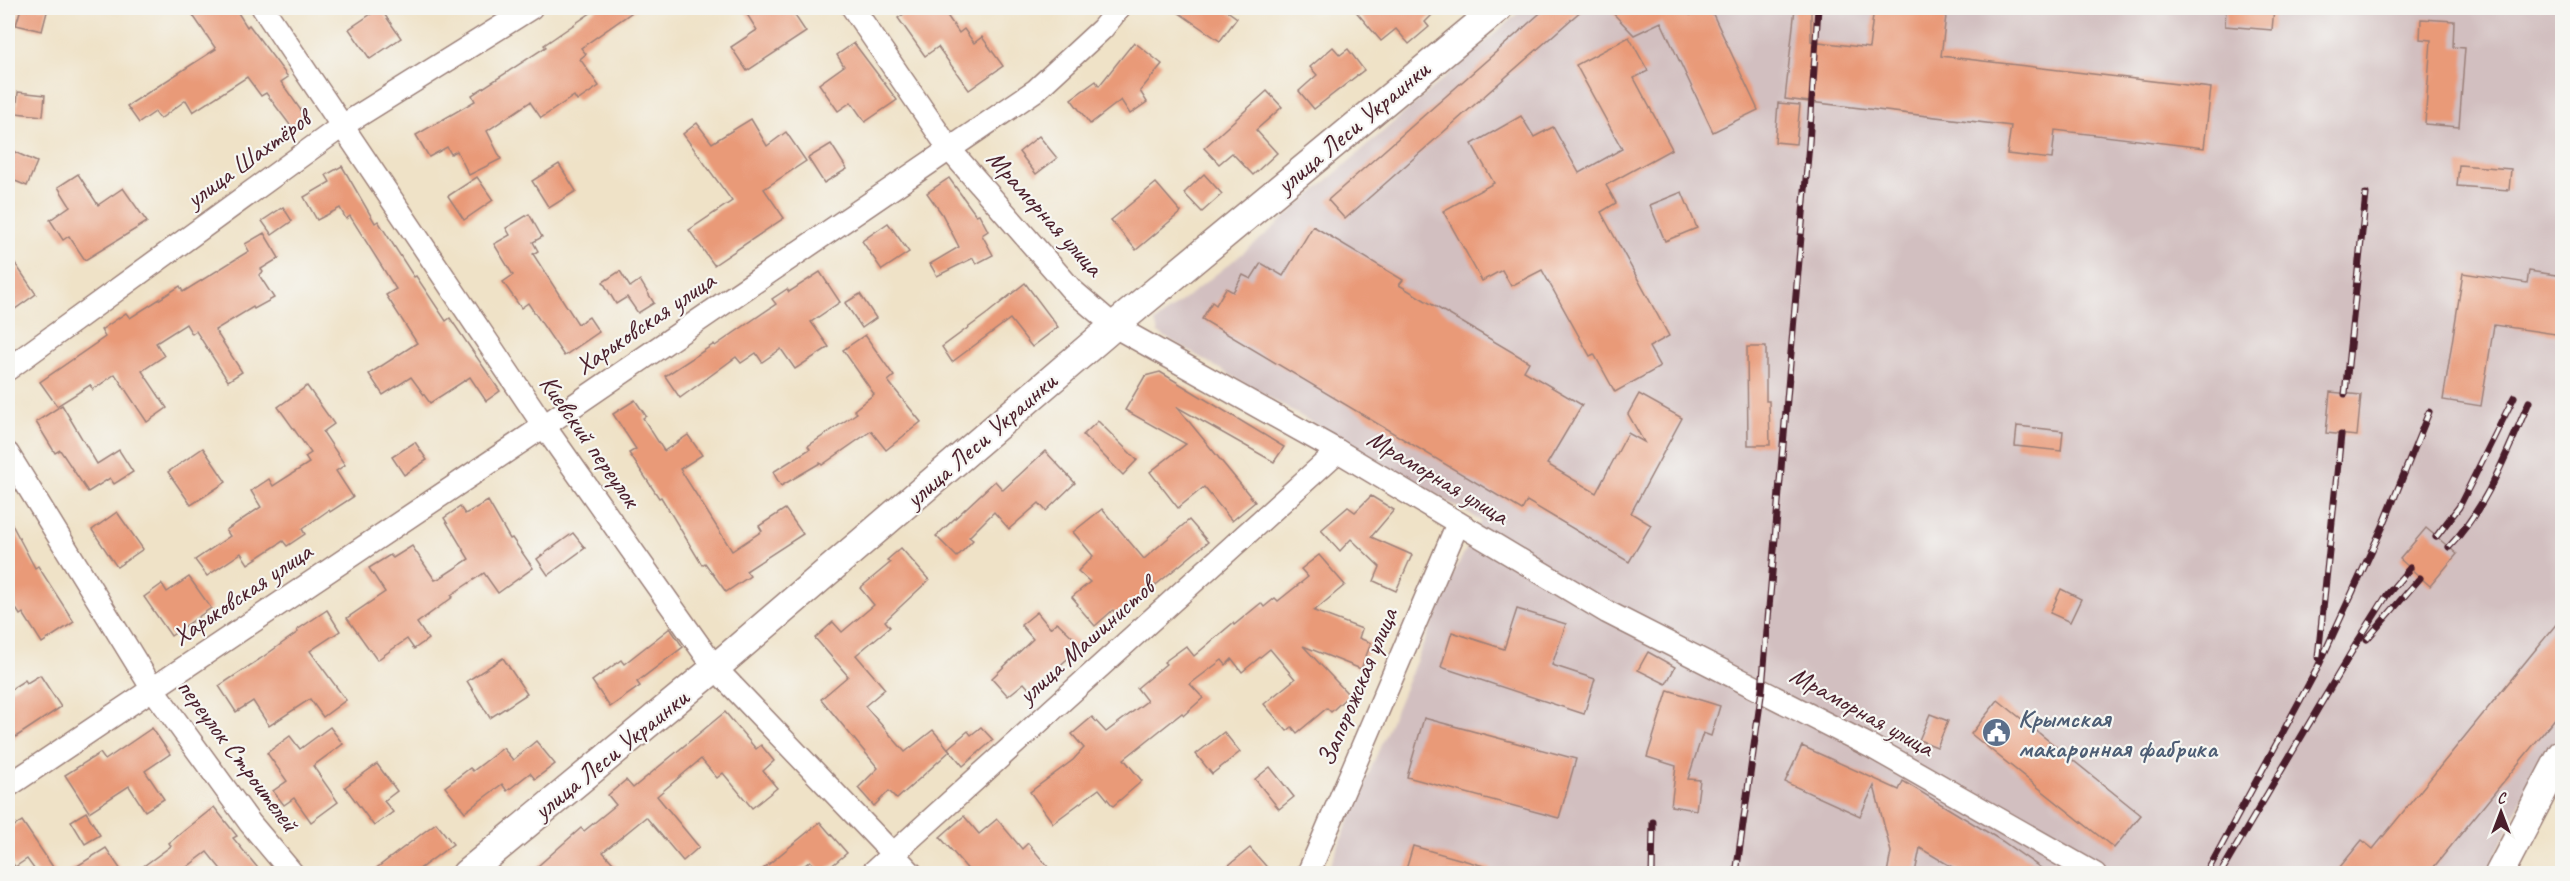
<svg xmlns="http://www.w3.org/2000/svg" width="2570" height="881" viewBox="0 0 2570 881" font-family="Caveat,sans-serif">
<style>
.industrial{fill:#d2bfc0}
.building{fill:#e99a78}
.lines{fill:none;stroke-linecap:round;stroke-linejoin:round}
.minor-casing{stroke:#9c8079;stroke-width:25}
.major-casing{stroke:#9c8079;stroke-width:31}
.minor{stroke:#fff;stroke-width:22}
.major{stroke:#fff;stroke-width:28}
.rail-casing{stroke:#4a1f2b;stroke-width:7}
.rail{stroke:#f6f6f2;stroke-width:4.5;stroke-dasharray:14;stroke-linecap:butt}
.labels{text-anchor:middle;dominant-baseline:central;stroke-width:4.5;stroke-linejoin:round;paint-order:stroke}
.street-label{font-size:26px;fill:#4a1f2b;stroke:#f6f6f2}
.service-label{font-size:26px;font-weight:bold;fill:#4e5e75;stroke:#f6f6f2;text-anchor:start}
</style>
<rect width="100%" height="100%" fill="#f6f6f2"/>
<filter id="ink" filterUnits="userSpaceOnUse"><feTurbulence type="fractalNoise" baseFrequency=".0167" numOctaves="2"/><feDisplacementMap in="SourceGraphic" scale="12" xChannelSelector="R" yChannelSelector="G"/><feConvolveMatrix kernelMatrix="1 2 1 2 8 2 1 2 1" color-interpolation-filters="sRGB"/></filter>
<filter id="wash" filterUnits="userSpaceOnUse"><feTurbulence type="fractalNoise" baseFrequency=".008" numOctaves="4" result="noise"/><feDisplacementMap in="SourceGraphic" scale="24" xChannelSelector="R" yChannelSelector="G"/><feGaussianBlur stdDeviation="1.35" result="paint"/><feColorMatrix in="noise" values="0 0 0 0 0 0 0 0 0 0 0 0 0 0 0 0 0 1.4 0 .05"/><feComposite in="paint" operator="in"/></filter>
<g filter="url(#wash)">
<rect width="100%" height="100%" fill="#efe2c7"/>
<!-- industrial -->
<path class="industrial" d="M1524,8H2562V733L2529,784L2487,873H1327L1452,576L1481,521L1158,333L1155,322L1257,242Z"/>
<g id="blocks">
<!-- building -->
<g class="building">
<path d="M21,8H48L42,31L16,25Z"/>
<path d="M188,8H235L247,27L249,25L288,77L281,82L307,119L293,129L266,93L261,96L247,77L193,112L186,100L160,119L155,112L139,123L127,106L216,49Z"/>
<path d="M380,8L401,38L370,59L349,29Z"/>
<path d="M598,8H638L581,48L586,54L580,59L599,86L577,101L574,96L541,118L530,102L487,131L501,159L469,175L457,151L451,154L447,147L429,157L416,135L475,101L472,95L546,47L544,45Z"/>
<path d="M743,8H790L806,32L747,71L731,47L757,30Z"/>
<path d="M913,8H942L959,33L964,29L974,43L982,37L1003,66L969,90L938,47L925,56L898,18Z"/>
<path d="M1172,8H1223L1237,18L1220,41Z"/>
<path d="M1353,8H1439L1425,22L1429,27L1409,44L1396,29L1381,41Z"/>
<path d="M1546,8H1584L1345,219L1328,200Z"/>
<path d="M1608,8H1691L1687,10L1690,15L1710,8L1758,110L1713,132L1661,22L1634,35Z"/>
<path d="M1795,8H1811V41L1869,48L1874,8H1947L1941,56L2211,88L2204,148L2055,130L2052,159L2007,154L2011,126L1785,99Z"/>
<path d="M2226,8H2274L2272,30L2225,26Z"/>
<path d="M2421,19L2454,21L2453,47L2465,48L2459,127L2425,124L2431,40L2420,39Z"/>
<path d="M1629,37L1648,71L1634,78L1672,149L1606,185L1616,203L1601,212L1669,336L1649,347L1660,367L1615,392L1594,354L1590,356L1542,270L1511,286L1502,270L1482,281L1443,211L1494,183L1472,144L1521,116L1534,137L1553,127L1579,173L1622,149L1576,65Z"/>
<path d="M1134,42L1162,64L1140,91L1147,102L1130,114L1121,100L1090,124L1071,99L1096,81L1099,86Z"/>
<path d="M854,43L897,100L865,122L851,102L838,111L819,84L844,66L837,55Z"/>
<path d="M1333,47L1340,55L1348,49L1364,70L1314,109L1299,91L1317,75L1310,67Z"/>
<path d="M1267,91L1282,107L1256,130L1277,153L1253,175L1232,153L1219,164L1204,148Z"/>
<path d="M18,92L45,95L43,116L16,113Z"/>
<path d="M1778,103L1800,105L1796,144L1775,142Z"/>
<path d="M751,119L767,146L786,132L806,161L764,189L784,218L714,265L689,230L732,201L683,134L697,123L712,143Z"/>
<path d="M1039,136L1057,158L1036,174L1019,152Z"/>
<path d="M831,144L847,169L824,183L808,158Z"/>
<path d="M8,149L37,162L27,186L8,178Z"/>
<path d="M559,164L576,191L549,208L532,181Z"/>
<path d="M2459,165L2511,169L2509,190L2457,186Z"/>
<path d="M342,166L375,223L378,221L414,277L416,276L446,321L450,318L500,391L486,401L470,377L430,403L411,377L383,395L369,374L417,343L386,295L396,289L350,216L346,219L340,208L317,220L304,197L330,182L326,175Z"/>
<path d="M78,174L98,205L123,188L147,222L85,260L69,236L63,240L50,220L70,206L58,187Z"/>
<path d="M1204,174L1222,194L1202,212L1184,193Z"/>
<path d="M477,177L493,200L464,220L448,196Z"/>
<path d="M949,178L976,215L979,214L988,231L982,235L993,255L976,264L973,258L937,276L930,264L959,247L942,214L927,193Z"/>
<path d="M1156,183L1181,212L1136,250L1111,220Z"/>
<path d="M1682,192L1697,228L1665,241L1650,205Z"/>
<path d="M283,207L292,221L272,235L262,221Z"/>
<path d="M529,214L542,237L533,242L538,251L533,254L578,324L589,317L599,332L564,356L528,303L521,308L503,282L513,275L494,244L510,235L506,228Z"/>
<path d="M888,223L909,252L882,270L862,241Z"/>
<path d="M1313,226L1403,280L1399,285L1529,362L1524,371L1582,405L1547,464L1596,493L1628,433L1644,442L1628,414L1639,394L1682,418L1631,513L1651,525L1629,562L1527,501L1522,510L1202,319L1212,302L1216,305L1226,288L1233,292L1243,275L1251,279L1261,263L1283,276Z"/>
<path d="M264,233L279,258L261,269L263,272L259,275L274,298L254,309L253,307L215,330L242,372L228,381L196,331L192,334L186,324L156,343L164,356L142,371L167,408L147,422L115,374L93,390L90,385L57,406L40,382L105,337L101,330L126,313L130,318L180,286L183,292L249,251L245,244Z"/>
<path d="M8,253L36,294L8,314Z"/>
<path d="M620,271L630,287L640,280L654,303L638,313L627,297L616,304L603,282Z"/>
<path d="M2529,271L2562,276V335L2494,325L2481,406L2443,400L2463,273L2527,283Z"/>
<path d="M820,272L840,302L811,322L829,347L795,369L781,349L762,362L756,353L741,363L736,357L680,398L665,376L714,344L715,346L776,304L772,299L787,289L789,292Z"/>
<path d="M1025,283L1058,327L1032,347L1010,319L952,362L942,347L988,313Z"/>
<path d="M860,294L876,318L862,328L845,303Z"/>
<path d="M865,335L894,376L888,381L921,422L886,450L871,431L822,465L820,463L781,486L773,472L810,449L808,446L857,413L854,410L874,394L843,350Z"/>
<path d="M1747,347H1766V401H1769L1770,445H1748Z"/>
<path d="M1160,372L1284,447L1274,462L1177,407L1255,502L1232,521L1204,487L1178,508L1150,472L1186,444L1125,410L1145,376Z"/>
<path d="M307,386L334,424L323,432L345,465L336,471L353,497L330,512L329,510L302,529L305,534L287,546L283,541L248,564L241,553L207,576L195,560L230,536L226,530L261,507L251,491L269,479L273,486L309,463L305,457L311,453L278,407Z"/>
<path d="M2330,392L2361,395L2357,436L2326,433Z"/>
<path d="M635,400L646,416L643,418L664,451L688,435L702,455L680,469L732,551L762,531L759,526L785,509L803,534L746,571L750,576L726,592L705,563L702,565L661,497L659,498L629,453L636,449L613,414Z"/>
<path d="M62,405L97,464L119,450L133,472L114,484L110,478L88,492L60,450L55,453L36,422Z"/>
<path d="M1098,421L1137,460L1123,475L1083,435Z"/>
<path d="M2017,426L2063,431L2061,451L2015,446Z"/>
<path d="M415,442L427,460L404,475L392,457Z"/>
<path d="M203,448L226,482L191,505L168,472Z"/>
<path d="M1045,451L1075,483L1046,511L1039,503L1009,529L994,512L969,537L973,540L957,557L936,536L995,481L1003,490Z"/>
<path d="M1371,496L1394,510L1371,537L1412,555L1396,591L1374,581L1380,567L1351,539L1340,551L1321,530L1348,507L1355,512Z"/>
<path d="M488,501L510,539L512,538L533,568L498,593L484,573L451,595L453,597L417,623L428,639L414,649L407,639L377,660L347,618L385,592L369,568L390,555L393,558L412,546L435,580L440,578L469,559L444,518L460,507L465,514Z"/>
<path d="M1102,509L1144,559L1189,520L1208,542L1118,616L1113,610L1095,626L1077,605L1078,604L1072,597L1090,582L1078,571L1093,556L1073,532Z"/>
<path d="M117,512L143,549L117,567L92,530Z"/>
<path d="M8,517L35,568L38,566L74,622L42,643L23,613L20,615L8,596Z"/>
<path d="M2426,528L2457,554L2430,586L2400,559Z"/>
<path d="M573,533L585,548L548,575L537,559Z"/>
<path d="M901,548L929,580L885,621L890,627L856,655L885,689L865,706L905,752L933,730L950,751L897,799L889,791L874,806L858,788L878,768L821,699L848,676L815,638L833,622L842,632L874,605L860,588L890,563L887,560Z"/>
<path d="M1319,555L1345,585L1314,611L1362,629L1359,638L1371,643L1361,669L1303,646L1349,695L1331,712L1327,708L1297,733L1292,727L1287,731L1264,704L1295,679L1270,649L1242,672L1232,659L1226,665L1222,660L1190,684L1203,698L1184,715L1182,713L1124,759L1142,781L1113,806L1099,789L1053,823L1030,792L1073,760L1084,748L1072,734L1092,717L1106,732L1147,701L1137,688L1166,664L1164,662L1186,646L1194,656L1233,623L1234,625L1261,603L1264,607L1275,598L1278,601L1308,577L1301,569Z"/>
<path d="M189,577L211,608L171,636L144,597L162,584L167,592Z"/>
<path d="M2061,589L2081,599L2070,622L2050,613Z"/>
<path d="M1517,609L1566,624L1552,665L1595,679L1584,714L1441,667L1452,632L1504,649Z"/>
<path d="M327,610L340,631L310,651L346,700L323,717L310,699L269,726L253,701L236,712L219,686L260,659L298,632L297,630Z"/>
<path d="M1037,612L1050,628L1057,622L1082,646L1031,691L1024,683L1008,696L992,678L1033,639L1021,625Z"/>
<path d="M2562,617V710L2429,873H2335L2362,840L2373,849Z"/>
<path d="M670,628L683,647L637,682L640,686L610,707L592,681L621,660L624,664Z"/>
<path d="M1648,652L1675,667L1666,684L1638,670Z"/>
<path d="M503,658L527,694L490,718L467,681Z"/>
<path d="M40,675L61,707L8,742V691L25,680L27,683Z"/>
<path d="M1668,690L1720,706L1711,736L1703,733L1688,779L1700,780L1696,810L1671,806L1676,766L1647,757Z"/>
<path d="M1998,700L2141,815L2114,848L1971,734Z"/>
<path d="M725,712L756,749L761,745L774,761L763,771L777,788L752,808L723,773L717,778L701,759L657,796L699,847L683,861L646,817L603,852L622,873H530L581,828L584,831L616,805L608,795L626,780L633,788Z"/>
<path d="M1930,714L1948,721L1937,747L1919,740Z"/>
<path d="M1424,718L1576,759L1559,818L1407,777Z"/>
<path d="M330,727L343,744L313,766L338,802L311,822L294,798L284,805L273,791L287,781L267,753L290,736L300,749Z"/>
<path d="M981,727L993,740L963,766L948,748L968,731L971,735Z"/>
<path d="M152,728L170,754L145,771L164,799L145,811L129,786L89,812L65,775L100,753L105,760Z"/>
<path d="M1224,732L1240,752L1212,774L1196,754Z"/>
<path d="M536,741L555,764L535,779L530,773L507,791L502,784L465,812L445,787L470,768L473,771L503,748L513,760Z"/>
<path d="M1802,746L1899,790L1903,781L2002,841L2048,873H1962L1920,848L1915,873H1887L1891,852L1874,786L1860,816L1785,782Z"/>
<path d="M377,764L397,791L384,801L393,812L374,826L345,787Z"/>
<path d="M1270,767L1294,797L1279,809L1255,779Z"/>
<path d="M214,807L237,836L233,838L262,873H224L207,852L179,873H134L171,846L169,843Z"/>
<path d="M86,812L100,835L85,844L71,821Z"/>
<path d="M964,816L979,834L997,819L1022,849L1028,843L1053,873H971L940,837Z"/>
<path d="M22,821L57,873H37L27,859L15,867L8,856V830Z"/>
<path d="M820,822L847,853L823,873L810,861L795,873H758Z"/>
<path d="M436,823L453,844L414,873H370Z"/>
<path d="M1413,846L1491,868L1490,873H1405Z"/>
<path d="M106,848L123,873H66Z"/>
<path d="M1250,848L1272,873H1219Z"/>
</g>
</g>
</g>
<g filter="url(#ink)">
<use href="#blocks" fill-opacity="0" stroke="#9c8079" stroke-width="1.5"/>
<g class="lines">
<defs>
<g id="minor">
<path d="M263,8L544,426L715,668L912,874"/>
<path d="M853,8L950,150L1072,290L1114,326L1338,451L1607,612L1870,746L2095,874"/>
<path d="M8,369L342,126L531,8"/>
<path d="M8,454L152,688L250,823L293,874"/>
<path d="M8,786L544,426L1036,90L1102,29L1119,8"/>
<path d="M871,874L1338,451"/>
<path d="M1308,874L1458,523"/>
</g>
<g id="major">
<path d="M466,874L715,668L1114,326L1498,8"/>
<path d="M2499,874L2562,754"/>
</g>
</defs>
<!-- minor casing -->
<use href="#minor" class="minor-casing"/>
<!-- major casing -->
<use href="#major" class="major-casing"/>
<!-- minor -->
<use href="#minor" class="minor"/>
<!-- major -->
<use href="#major" class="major"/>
<defs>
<g id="rail">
<path d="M2345,394L2366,194"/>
<path d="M2436,537L2459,507L2514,397"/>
<path d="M2449,547C2487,507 2507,452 2529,402"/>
<path d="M2367,639L2420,578"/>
<path d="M2318,657L2341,435"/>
<path d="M1652,874L1653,822"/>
<path d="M1736,874L1762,689L1809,144L1818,8"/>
<path d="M2206,874L2317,669L2383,526L2429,412"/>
<path d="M2220,874L2358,641L2387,595L2410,568"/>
</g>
</defs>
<!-- rail casing -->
<use href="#rail" class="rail-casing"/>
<!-- rail -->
<use href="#rail" class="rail"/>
</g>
</g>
<!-- icons -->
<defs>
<symbol id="civic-disc" viewBox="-11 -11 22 22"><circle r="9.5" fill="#5c6f8a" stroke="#f6f6f2"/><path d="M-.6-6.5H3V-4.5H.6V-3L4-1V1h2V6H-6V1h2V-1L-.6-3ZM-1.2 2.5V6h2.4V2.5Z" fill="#fff"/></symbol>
</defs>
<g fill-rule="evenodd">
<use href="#civic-disc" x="1980" y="716" width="33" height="33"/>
</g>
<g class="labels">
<!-- street labels -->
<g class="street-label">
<text transform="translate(1353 127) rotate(-40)">улица Леси Украинки</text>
<text transform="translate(248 159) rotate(-36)">улица Шахтёров</text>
<text transform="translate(1045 213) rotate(48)">Мраморная улица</text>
<text transform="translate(645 323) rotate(-34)">Харьковская улица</text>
<text transform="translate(981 440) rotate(-41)">улица Леси Украинки</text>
<text transform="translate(590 441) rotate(55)">Киевский переулок</text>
<text transform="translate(1438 477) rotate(31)">Мраморная улица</text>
<text transform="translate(242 594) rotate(-34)">Харьковская улица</text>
<text transform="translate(1086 641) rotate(-42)">улица Машинистов</text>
<text transform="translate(1357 687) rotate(-67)">Запорожская улица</text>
<text transform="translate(1862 711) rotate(29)">Мраморная улица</text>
<text transform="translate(611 754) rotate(-39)">улица Леси Украинки</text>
<text transform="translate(238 755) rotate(53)">переулок Строителей</text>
</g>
<!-- service labels -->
<g class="service-label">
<text x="2018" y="718">Крымская<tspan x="2018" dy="30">макаронная фабрика</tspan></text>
</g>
</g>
<!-- margin -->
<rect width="2570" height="881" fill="none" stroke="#f6f6f2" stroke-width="30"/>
<!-- north arrow -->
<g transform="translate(2501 812)" stroke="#f6f6f2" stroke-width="4.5" paint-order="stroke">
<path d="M0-4.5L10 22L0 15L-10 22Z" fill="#4a1f2b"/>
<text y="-9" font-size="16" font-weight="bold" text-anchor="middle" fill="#4a1f2b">С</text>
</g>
</svg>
